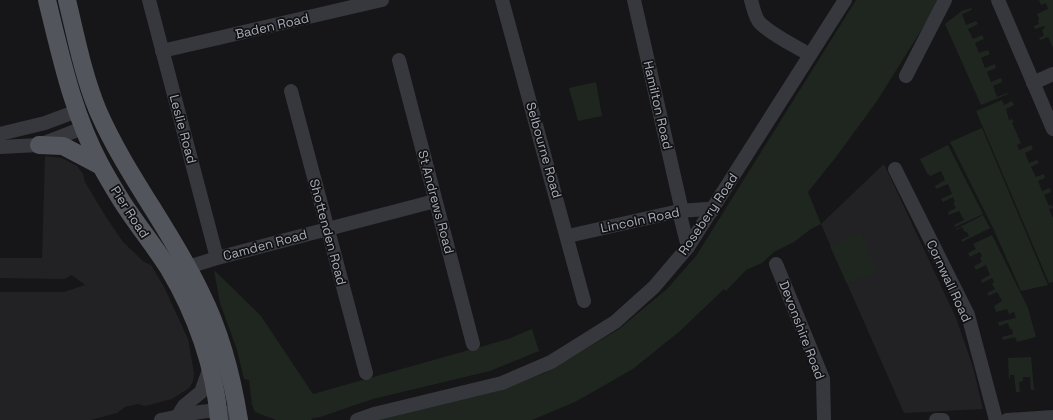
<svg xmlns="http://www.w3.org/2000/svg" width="1053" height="420" viewBox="0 0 1053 420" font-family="'Space Grotesk',sans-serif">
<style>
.built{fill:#222225}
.green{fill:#1e261f}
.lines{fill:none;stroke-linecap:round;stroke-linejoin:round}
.minor{stroke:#37383d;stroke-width:14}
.major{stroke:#53555c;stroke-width:18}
.labels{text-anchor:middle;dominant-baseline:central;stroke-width:3.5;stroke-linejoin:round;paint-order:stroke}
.street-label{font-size:13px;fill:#a8adb8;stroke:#111113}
</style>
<rect width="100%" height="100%" fill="#161618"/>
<!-- built -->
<g class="built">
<path d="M45,156L62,158L77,166L83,174L85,182L106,217L123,242L144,262L151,265L164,287L188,339L194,373L193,381L189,388L172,399L145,406L138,404L125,407L117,413L91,420H0V292H64L85,285L72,275L64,279L0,278V258H42Z"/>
<path d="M884,164L956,318L973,367L983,409L904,413L821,224Z"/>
</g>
<!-- green -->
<g class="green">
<path d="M856,0H940L877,101L836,157L808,192L821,224L811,229L794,242L774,252L762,263L746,270L726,291L724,289L680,331L633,369L575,402L532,420H377L498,391L545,373L619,329L667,289L696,256Z"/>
<path d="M1039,0H1053V48L1048,37L1040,40L1039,38L1044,36L1042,30L1045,28L1044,26L1035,29L1034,26L1039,24L1038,20L1039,19L1037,14L1048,9L1046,3L1041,5Z"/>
<path d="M971,8L972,10L962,14L966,25L976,21L978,24L968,29L973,39L982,35L984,39L975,43L979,53L988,50L990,54L981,58L985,68L995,64L996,68L987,72L991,82L1001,78L1002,82L993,86L997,97L1007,93L1008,94L981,105L945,24L962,11Z"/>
<path d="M596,82L602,116L578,121L569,88Z"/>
<path d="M1002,100L1004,105L1012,101L1014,105L1006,109L1009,120L1012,119L1014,122L1012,123L1021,143L1017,145L1019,150L1031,145L1033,149L1025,153L1029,163L1037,160L1039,163L1031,167L1036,177L1044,174L1045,178L1038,181L1042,191L1050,188L1051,192L1044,195L1049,206L1052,205L1053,208L1049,209L1053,218V282L1049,283L976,111Z"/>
<path d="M982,128L1048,285L1021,291L993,228L950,142Z"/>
<path d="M948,145L983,214L955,227L954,225L964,220L959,211L949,215L948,212L956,208L953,203L955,202L953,197L943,202L941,199L952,194L948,184L936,189L935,186L945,180L941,171L930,176L929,174L928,175L920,159Z"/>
<path d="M983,215L990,228L962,242L961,240L969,236L967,232H965L962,227L956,230V229Z"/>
<path d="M861,232L877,272L847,284L830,246Z"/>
<path d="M992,235L1028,308L1036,337L1017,342L1015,337L1003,340L1002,337L1013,334L1012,329H1010L1008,323L999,326L998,322L1016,318L1014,312L1009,314L1007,309L996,312L994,306L1002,301L997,292L989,296L987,293L995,289L992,284L994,282L992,278L982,283L981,280L990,275L986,265L976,270L974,266L982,262L980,258L982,256L980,252L970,257L968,253L976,249L973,244Z"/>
<path d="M214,270L261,316L313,394L508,339L532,329L539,351L490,371L373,399L320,417L313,418L311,420H276L255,412L252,405L249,380L244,379L237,350L220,303Z"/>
<path d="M1031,357L1034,390H1031L1030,377H1023V381L1019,382L1020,392H1016L1014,375H1010V379H1009L1008,358Z"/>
</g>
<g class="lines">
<!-- minor -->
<g class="minor">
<path d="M149,0L217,258"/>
<path d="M502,0L584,301"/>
<path d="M634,0L682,211"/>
<path d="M751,0C753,7 755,18 760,23C772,35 795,46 810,55"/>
<path d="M998,0L1053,129"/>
<path d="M162,51L382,0"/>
<path d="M399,60L473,344"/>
<path d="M906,76L945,0"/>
<path d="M1033,83L1053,74"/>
<path d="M291,91L366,373"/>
<path d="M0,134L45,123L77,111"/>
<path d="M0,147L39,145L83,128"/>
<path d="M895,169L968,315L996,420"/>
<path d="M679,211L688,247"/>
<path d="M568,236L679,211L707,209L713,210"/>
<path d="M776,264L823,379L824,420"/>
<path d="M188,267L217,258L435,201"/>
<path d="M177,417L184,406L201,392L210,367"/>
<path d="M161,420C177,417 204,409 219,411C226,412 231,416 236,420"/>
<path d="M357,420L374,414L502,383L551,362L615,322L654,287L688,247L845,0"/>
<path d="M936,420H943"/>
<path d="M1007,420L1053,417"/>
</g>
<!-- major -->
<g class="major">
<path d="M47,0C61,57 73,114 101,166C110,182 119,198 129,212C142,231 157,250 169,269C196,314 215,368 219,420"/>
<path d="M67,0C76,37 83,75 98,111C126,175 171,230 201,293C221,333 232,376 239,420"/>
<path d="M39,145L63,146L101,166"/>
</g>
</g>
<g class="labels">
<!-- street labels -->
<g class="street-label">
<text transform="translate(272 26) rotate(-13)">Baden Road</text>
<text transform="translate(658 105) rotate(77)">Hamilton Road</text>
<text transform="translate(183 129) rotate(75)">Leslie Road</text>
<text transform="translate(544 150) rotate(74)">Selbourne Road</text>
<text transform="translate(436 202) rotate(75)">St Andrews Road</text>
<text transform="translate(130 212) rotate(57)">Pier Road</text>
<text transform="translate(708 214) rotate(-56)">Rosebery Road</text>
<text transform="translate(640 220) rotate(-12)">Lincoln Road</text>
<text transform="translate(328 232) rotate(75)">Shottenden Road</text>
<text transform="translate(265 245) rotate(-15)">Camden Road</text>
<text transform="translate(949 281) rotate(65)">Cornwall Road</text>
<text transform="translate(802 330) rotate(69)">Devonshire Road</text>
</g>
</g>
</svg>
